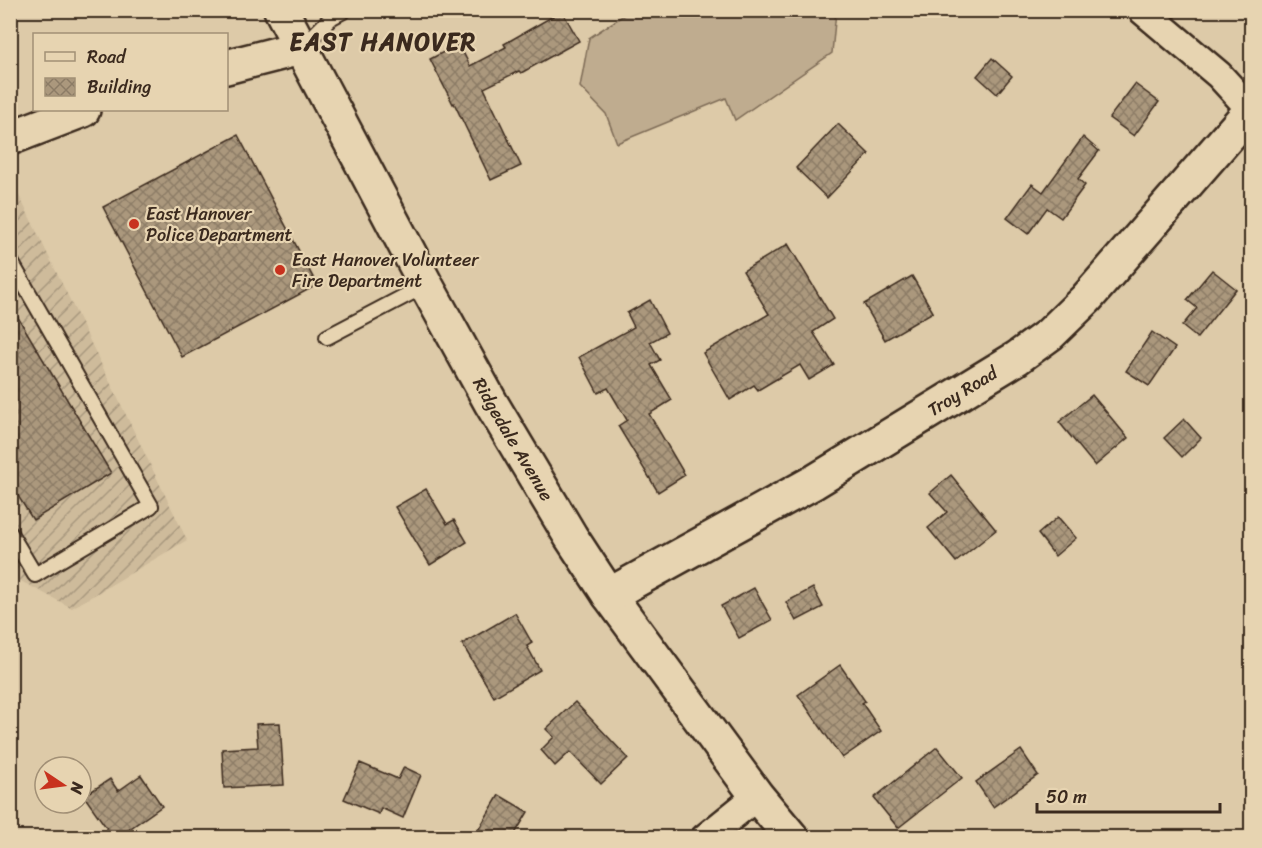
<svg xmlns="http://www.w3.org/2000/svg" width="1262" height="848" viewBox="0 0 1262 848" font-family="Sriracha,sans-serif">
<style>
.industrial{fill:url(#industrial-furrows)}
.grass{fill:#bfac8f;stroke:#7d6b56;stroke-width:1.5}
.building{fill:url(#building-cross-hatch);stroke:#3b2a1e;stroke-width:1.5}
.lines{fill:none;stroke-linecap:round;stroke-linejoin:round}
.lane-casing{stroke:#3b2a1e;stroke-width:18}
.street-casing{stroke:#3b2a1e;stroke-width:32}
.secondary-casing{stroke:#3b2a1e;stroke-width:38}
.lane{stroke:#e7d4b1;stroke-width:14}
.street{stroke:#e7d4b1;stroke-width:27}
.secondary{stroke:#e7d4b1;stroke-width:33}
.poi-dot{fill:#c8321e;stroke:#e7d4b1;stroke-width:2}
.labels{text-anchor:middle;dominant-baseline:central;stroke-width:4.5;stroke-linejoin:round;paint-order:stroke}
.poi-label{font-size:18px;fill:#3b2a1e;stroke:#e7d4b1;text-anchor:start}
.street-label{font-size:18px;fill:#3b2a1e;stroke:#e7d4b1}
.district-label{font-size:24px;font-weight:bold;letter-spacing:1.5px;fill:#3b2a1e;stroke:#e7d4b1}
</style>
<defs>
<pattern id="industrial-furrows" width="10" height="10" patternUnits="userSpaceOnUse" patternTransform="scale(1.5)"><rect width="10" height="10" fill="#cebb9b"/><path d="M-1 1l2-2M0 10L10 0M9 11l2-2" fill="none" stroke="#a8987e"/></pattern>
<pattern id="building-cross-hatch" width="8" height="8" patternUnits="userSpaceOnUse" patternTransform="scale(1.5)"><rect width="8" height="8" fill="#ab987d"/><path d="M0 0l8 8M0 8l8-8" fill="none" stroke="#8c7c66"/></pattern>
</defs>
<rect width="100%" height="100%" fill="#ddcaa8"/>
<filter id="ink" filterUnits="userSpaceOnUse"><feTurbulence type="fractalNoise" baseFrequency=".0167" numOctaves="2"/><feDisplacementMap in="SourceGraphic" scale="12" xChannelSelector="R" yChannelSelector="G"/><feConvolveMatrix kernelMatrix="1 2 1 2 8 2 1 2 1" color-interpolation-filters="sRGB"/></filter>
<g filter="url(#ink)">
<!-- industrial -->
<path class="industrial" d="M10,177L187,540L72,608L11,576Z"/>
<!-- grass -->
<path class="grass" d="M630,11H836L832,53L735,120L726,98L617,143L606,114L580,87L589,38Z"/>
<!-- building -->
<g class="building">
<path d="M562,11L579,41L521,73L519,71L484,88L521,166L491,180L454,103L453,104L430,59L459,44L470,66L506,47L504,44Z"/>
<path d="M992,58L1012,76L997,94L977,76Z"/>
<path d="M1135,84L1159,102L1134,136L1109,118Z"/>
<path d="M838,124L869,154L827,198L796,168Z"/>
<path d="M238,135L317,285L182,357L103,207Z"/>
<path d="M1083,137L1099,151L1078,179L1085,185L1061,218L1047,208L1028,234L1007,218L1032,184L1043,192Z"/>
<path d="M788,244L833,319L813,332L834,365L809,380L800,365L758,390L754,385L730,400L703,353L769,314L743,271Z"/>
<path d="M1212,270L1236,289L1197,338L1182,326L1197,308L1187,300Z"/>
<path d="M912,276L933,312L885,340L864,304Z"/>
<path d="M650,300L667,333L650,342L660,360L651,365L672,400L649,414L685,475L658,492L618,426L627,420L608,388L598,393L579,357L634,327L627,313Z"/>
<path d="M10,304L111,473L33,520L10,483Z"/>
<path d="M1152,332L1175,348L1149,386L1126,371Z"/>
<path d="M1092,395L1128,438L1095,466L1059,422Z"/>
<path d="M1184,419L1201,438L1182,457L1164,438Z"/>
<path d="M951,475L996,530L956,562L928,528L947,512L930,493Z"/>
<path d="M426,489L447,524L454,520L467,542L430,565L395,507Z"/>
<path d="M1058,517L1076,538L1055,556L1038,534Z"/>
<path d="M754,588L772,620L739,638L721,606Z"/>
<path d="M813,588L823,607L796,621L786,602Z"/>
<path d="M515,613L532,643L527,646L540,670L494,697L462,644Z"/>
<path d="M840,665L865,701L862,703L881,731L842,758L798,695Z"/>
<path d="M575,702L628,758L601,784L570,752L555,766L541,750L554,737L546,729Z"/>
<path d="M280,723L284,785L224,788L222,749L258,747L256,724Z"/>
<path d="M937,747L962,778L898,828L874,798Z"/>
<path d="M1021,750L1038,775L993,807L976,782Z"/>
<path d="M360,763L398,779L404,767L421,775L403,818L381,808L379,814L344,799Z"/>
<path d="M141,775L162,806L118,837H113L84,796L110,779L118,791Z"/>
<path d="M499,795L528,812L513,837H474Z"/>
</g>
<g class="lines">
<defs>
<g id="lane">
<path d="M302,47L332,17L345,10"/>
<path d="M10,260L151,506L35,575L10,533"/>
<path d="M327,337L426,285"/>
</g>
<g id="street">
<path d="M1142,10L1219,75L1251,110"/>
<path d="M705,838L757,796"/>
</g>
<g id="secondary">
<path id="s1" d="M281,10L426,285L491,403L571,537L609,595L757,796L792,838"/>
<path d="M226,67L300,48"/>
<path d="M10,138L83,110"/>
<path id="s2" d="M609,595L814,482L1017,358L1050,334L1086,299L1252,109"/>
</g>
</defs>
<!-- lane casing -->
<use href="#lane" class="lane-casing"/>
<!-- street casing -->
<use href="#street" class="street-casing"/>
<!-- secondary casing -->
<use href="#secondary" class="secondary-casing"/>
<!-- lane -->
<use href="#lane" class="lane"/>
<!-- street -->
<use href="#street" class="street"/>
<!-- secondary -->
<use href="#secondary" class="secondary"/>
</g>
</g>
<!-- markers -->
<g class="poi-dot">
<circle cx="134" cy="224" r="6"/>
<circle cx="280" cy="270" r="6"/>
</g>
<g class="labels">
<!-- poi labels -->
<g class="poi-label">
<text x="146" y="214">East Hanover<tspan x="146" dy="21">Police Department</tspan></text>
<text x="292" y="260">East Hanover Volunteer<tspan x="292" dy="21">Fire Department</tspan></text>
</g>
<!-- street labels -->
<g class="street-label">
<text stroke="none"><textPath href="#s2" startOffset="408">Troy Road</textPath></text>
<text stroke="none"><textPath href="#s1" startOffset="488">Ridgedale Avenue</textPath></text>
</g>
<!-- district labels -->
<g class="district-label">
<text x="383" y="42">EAST HANOVER</text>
</g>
</g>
<!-- margin -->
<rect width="1262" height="848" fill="none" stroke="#e7d4b1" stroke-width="36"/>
<rect x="18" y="18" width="1226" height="812" fill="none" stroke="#3b2a1e" stroke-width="2" filter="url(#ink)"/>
<!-- legend -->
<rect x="33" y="33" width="195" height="78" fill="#e7d4b1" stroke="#a29076" stroke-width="1.5"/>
<rect x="45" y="52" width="30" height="9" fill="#e7d4b1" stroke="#a29076" stroke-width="1.5"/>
<text x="87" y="63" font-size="18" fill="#3b2a1e">Road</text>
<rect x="45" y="78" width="30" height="18" fill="url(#building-cross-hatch)" stroke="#a29076" stroke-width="1.5"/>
<text x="87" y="93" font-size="18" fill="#3b2a1e">Building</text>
<!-- north arrow -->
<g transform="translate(63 785) rotate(103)"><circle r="28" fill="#e7d4b1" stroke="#a29076" stroke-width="1.5"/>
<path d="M0-4.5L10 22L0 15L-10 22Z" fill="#c8321e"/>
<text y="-9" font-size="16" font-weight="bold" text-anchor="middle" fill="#3b2a1e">N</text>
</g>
<!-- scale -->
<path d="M1037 803v9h183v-9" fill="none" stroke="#3b2a1e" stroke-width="3"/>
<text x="1046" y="803" font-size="18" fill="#3b2a1e" stroke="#e7d4b1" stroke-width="4.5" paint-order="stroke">50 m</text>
</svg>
